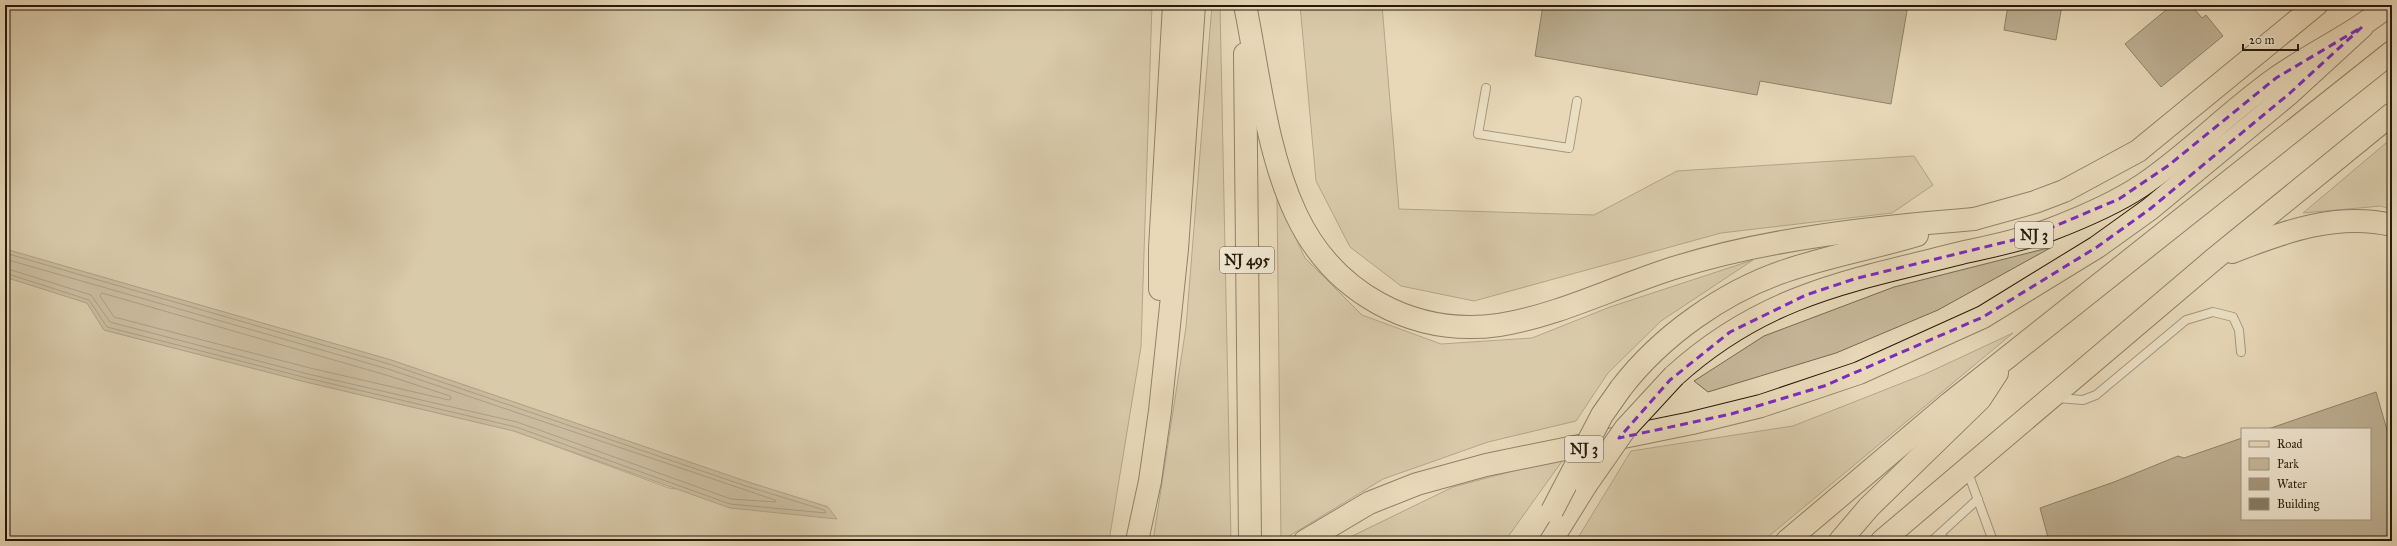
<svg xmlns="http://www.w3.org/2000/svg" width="2397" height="546" viewBox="0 0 2397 546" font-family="'IM FELL Great Primer',serif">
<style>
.green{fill:#c7b89a;stroke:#766952}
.water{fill:#a6977d;stroke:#72654f}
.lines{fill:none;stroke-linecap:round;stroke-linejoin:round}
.shore{stroke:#665844;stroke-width:1}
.building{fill:#8a7d64;stroke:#251a0a}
.service-casing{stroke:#564a36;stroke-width:10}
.primary-casing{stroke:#251a0a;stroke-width:24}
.motorway-casing{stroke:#251a0a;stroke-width:24}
.service{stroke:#f0e6d1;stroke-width:8}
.primary{stroke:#e8d8b8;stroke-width:22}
.motorway{stroke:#e8d8b8;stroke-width:22}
.motorway-bridge-casing{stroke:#251a0a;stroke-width:24;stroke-linecap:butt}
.motorway-bridge{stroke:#e8d8b8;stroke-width:22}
.marked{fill:none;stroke:#7b2cbf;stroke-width:3;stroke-dasharray:8 5;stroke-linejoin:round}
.labels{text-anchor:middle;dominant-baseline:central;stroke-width:3;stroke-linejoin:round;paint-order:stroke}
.shield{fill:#f0e6d1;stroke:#625746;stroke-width:1}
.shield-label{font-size:15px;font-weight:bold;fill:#251a0a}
</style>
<rect width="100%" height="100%" fill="#e8d8b8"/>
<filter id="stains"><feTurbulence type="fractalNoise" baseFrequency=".005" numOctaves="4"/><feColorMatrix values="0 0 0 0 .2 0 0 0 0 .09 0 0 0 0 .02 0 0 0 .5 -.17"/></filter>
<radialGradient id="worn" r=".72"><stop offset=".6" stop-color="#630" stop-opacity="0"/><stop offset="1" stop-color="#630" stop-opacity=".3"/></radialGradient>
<!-- green -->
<g class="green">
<path d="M5,5H1152L1141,347L1109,541H5V277L87,303L104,330L306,382L514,431L669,488L828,507L748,482L391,360L5,249Z"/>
<path d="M1212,5H1220L1231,541H1153L1186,327Z"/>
<path d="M1300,5H1382L1399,209L1594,215L1677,171L1914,156L1933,185L1892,213L1721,233L1474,301L1401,286L1350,247L1316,181Z"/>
<path d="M2392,138V210L2381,206L2303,213Z"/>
<path d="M1277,198L1305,258L1362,315L1441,344L1532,338L1610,307L1753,260L1661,321L1608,373L1576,421L1488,442L1383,479L1281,541Z"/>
<path d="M2052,247L1938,310L1836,353L1708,392L1694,381L1764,336L1894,287Z"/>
<path d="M2013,333L1763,541H1576L1631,451L1793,426L1925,374Z"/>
<path d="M1565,457L1505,541H1342L1453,487Z"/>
</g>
<!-- water -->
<path class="water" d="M5,249L391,360L748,482L828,507L837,519L730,508L514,431L306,382L104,330L87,303L5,277Z"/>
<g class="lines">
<!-- shore -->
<g class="shore">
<path d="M5,253L389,364L746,486L824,510L826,513L730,504L516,427L307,378L107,327L89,300L5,273"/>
<path d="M5,259L388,369L775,500L776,502L731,499L517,422L308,374L110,322L91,295L5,268"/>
<path d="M102,293L386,375L450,396L451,399L449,400L310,368L114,317L100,296Z"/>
</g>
</g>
<!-- building -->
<g class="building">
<path d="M1543,5H1908L1891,104L1760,81L1757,95L1535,56Z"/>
<path d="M2008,5H2062L2056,40L2004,30Z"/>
<path d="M2172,5H2191L2202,18L2206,15L2223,36L2161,87L2125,44Z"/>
<path d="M2376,392L2392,447V541H2049L2040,508L2114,482L2178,456L2184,458L2242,438V519H2370V429H2268Z"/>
</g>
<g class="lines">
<defs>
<g id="service">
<path d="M1486,88L1478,134L1569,148L1577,101"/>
<path d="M2057,398L2083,400L2096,395L2186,320L2213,312L2233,317L2239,330L2241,352"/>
<path d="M1967,470L1993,541"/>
<path d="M1940,534L1946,541"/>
<path d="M1932,541L1978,499"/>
</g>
<g id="primary">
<path d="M1974,219L2035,202L2064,191L2138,151L2316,5"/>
<path d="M2232,252C2283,232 2337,212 2392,225"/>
<path d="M1882,541L2213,260L2392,114"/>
</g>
<g id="motorway">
<path d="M1245,5C1259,74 1266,150 1296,214C1333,293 1413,337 1499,325C1561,315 1618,285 1677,267C1770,238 1877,227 1974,219"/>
<path d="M1245,54L1250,541"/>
<path d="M1160,289V248L1174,5"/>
<path d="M1674,376C1763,295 1849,281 1961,253C1992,246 2023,240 2052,229C2083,217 2114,204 2141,186C2189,154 2229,111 2276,78C2313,52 2354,34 2389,5"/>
<path d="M1621,388C1661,336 1723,292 1785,271C1828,256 1874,248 1917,235"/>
<path d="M1137,541L1150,481L1160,411L1177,249L1194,5"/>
<path d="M1305,541L1369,503L1417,484L1486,465L1692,423L1761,406L1859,373L1983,317L2097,247L2150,209L2290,93L2362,27"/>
<path d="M1551,541L1586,485"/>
<path d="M1787,541L1950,403L2392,52"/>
<path d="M1840,541L1869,507L1980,399L1997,373"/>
</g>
</defs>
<!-- service casing -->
<use href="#service" class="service-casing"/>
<!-- primary casing -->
<use href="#primary" class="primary-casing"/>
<!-- motorway casing -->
<use href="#motorway" class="motorway-casing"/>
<!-- service -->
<use href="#service" class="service"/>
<!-- primary -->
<use href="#primary" class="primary"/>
<!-- motorway -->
<use href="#motorway" class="motorway"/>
<defs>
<g id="motorway-bridge">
<path d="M1586,485L1625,429L1674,376"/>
<path d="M1552,511L1602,415L1621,388"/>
</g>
</defs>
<!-- motorway-bridge casing -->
<use href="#motorway-bridge" class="motorway-bridge-casing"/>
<!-- motorway-bridge -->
<use href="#motorway-bridge" class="motorway-bridge"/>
</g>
<!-- marked area -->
<path d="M0 0H2397V546H0ZM2362,27L2290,93L2150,209L2097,247L1983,317L1824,386L1731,414L1619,438L1670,380L1730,332L1806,295L1854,279L2034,235L2119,199L2169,165L2276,78Z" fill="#e8d8b8" fill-opacity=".55" fill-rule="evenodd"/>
<path class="marked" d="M2362,27L2290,93L2150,209L2097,247L1983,317L1824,386L1731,414L1619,438L1670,380L1730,332L1806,295L1854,279L2034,235L2119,199L2169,165L2276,78Z"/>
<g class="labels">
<!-- shield labels -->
<g class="shield">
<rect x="2015" y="222" width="38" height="26" rx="3"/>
<rect x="1220" y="247" width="54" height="26" rx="3"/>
<rect x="1565" y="436" width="38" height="26" rx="3"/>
</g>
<g class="shield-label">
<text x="2034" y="235">NJ 3</text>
<text x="1247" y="260">NJ 495</text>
<text x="1584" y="449">NJ 3</text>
</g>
</g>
<!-- margin -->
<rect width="2397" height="546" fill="none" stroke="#e8d8b8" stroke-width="20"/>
<rect x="6" y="6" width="2385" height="534" fill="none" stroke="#251a0a" stroke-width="2"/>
<rect x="10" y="10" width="2377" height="526" fill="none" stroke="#251a0a"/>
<!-- legend -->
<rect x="2241" y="428" width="130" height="92" fill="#f0e6d1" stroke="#9f9481"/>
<rect x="2249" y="441" width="20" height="6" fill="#e8d8b8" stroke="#9f9481"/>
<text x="2277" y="448" font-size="12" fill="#251a0a">Road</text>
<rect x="2249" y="458" width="20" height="12" fill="#c7b89a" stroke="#9f9481"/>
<text x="2277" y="468" font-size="12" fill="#251a0a">Park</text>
<rect x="2249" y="478" width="20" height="12" fill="#a6977d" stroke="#9f9481"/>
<text x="2277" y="488" font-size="12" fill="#251a0a">Water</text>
<rect x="2249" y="498" width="20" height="12" fill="#8a7d64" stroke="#9f9481"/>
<text x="2277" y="508" font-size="12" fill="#251a0a">Building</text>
<!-- scale -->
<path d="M2243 44v6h55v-6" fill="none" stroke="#251a0a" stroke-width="2"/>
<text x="2249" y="44" font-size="12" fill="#251a0a" stroke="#f0e6d1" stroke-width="3" paint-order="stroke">20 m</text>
<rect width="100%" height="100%" filter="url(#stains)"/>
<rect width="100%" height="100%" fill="url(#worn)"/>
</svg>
